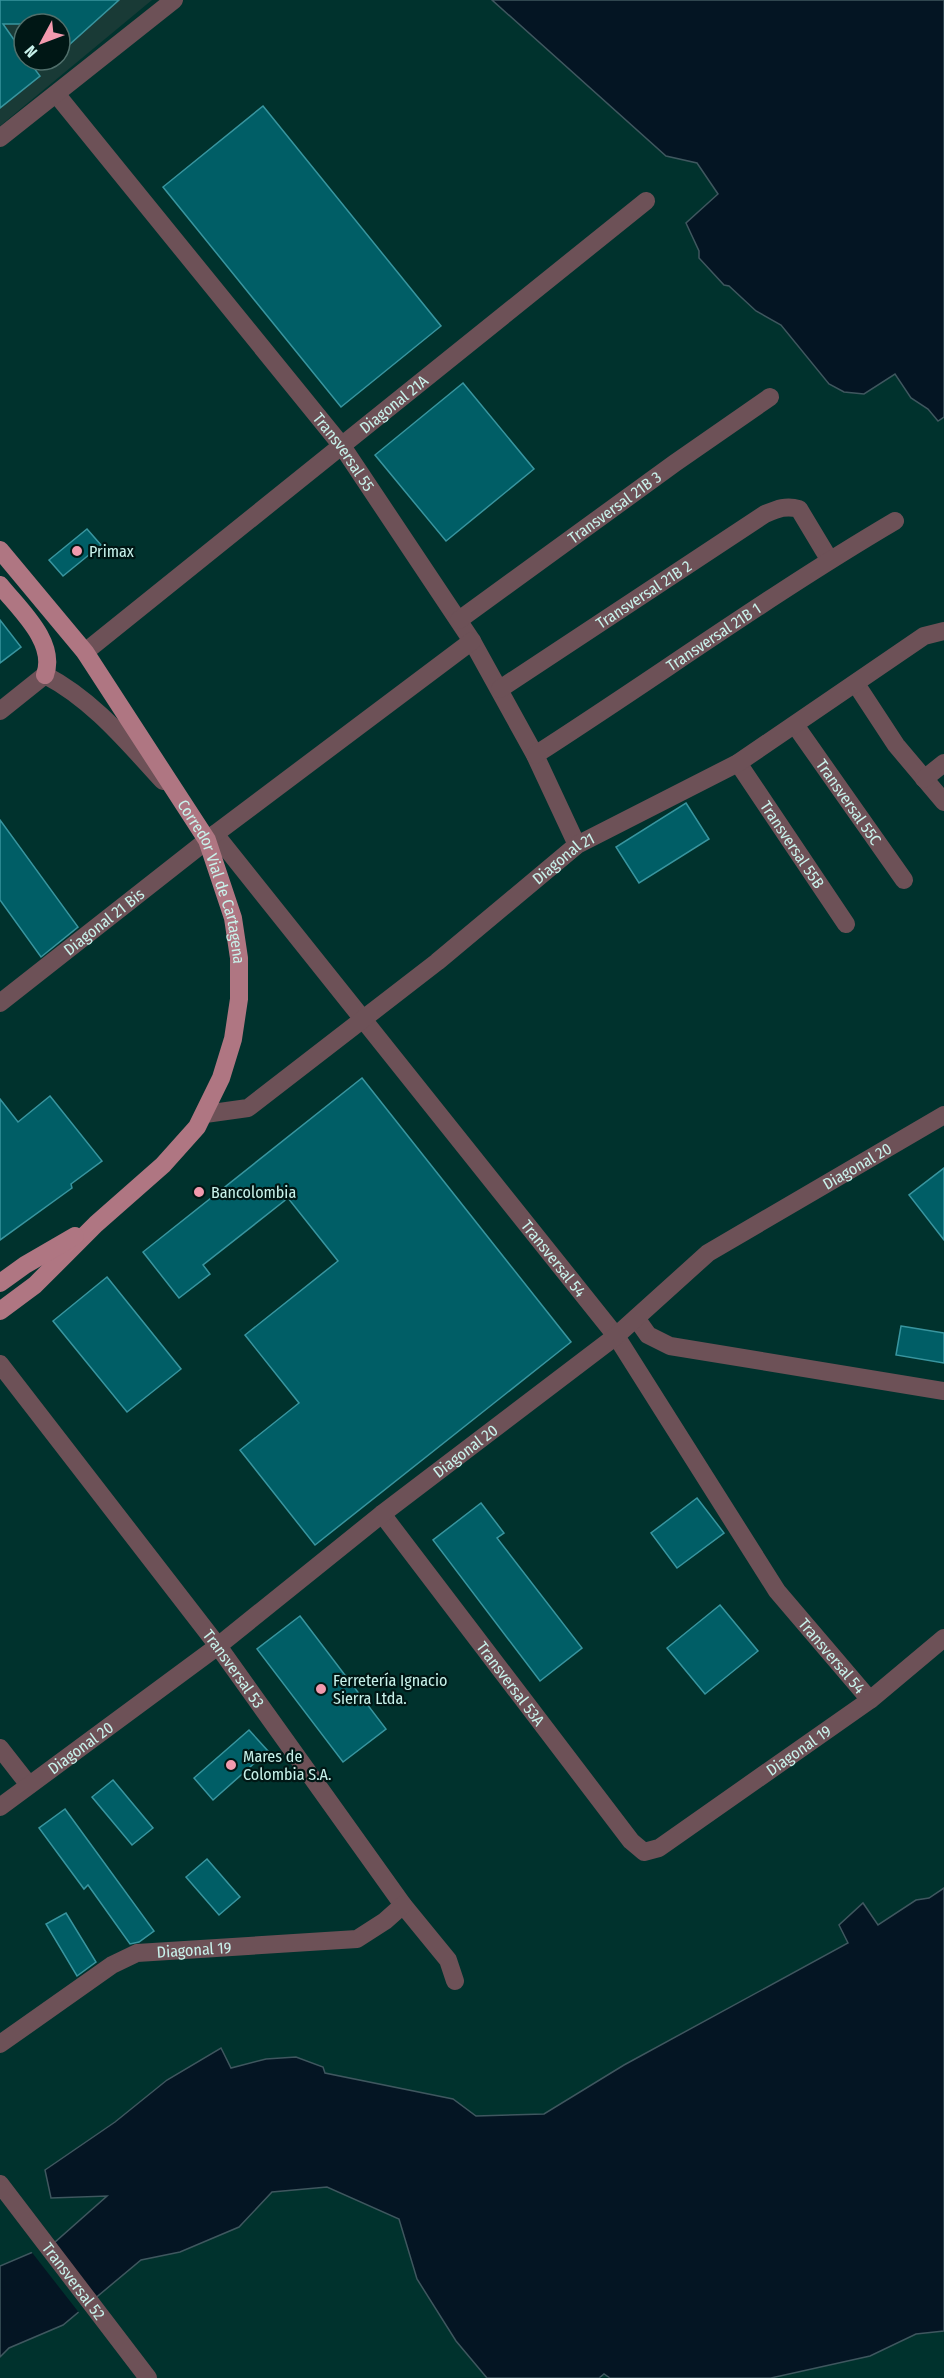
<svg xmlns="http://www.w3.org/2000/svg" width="944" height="2378" viewBox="0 0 944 2378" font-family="'Fira Sans Condensed',sans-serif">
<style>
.built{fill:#193a36;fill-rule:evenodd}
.water{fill:#041523;stroke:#3f575f;stroke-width:1.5}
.pier{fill:#00322d}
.building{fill:#005e66;stroke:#38959f;stroke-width:1.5}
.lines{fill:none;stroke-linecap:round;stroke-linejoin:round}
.minor{stroke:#6d5157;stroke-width:18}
.major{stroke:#af7682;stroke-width:18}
.poi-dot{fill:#f29aae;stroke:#001715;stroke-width:2}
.labels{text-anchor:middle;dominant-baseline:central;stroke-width:4.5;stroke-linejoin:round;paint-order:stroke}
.street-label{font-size:16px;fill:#c8f2eb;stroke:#001715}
.poi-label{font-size:16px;fill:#c8f2eb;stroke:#001715;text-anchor:start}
</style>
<rect width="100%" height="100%" fill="#00322d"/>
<!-- built -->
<path class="built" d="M0,0H152L0,126ZM24,24H60V60H24Z"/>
<!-- water -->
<g class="water">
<path d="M492,0H944V417L938,421L928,409L911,398L895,374L864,394L844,392L829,384L781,325L756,311L729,286L724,285L699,258V251L686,223L718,194L697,163L666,156Z"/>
<path d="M944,1888V2331L916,2334L870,2356L771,2378H610L604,2374L599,2378H487L456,2341L417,2279L399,2219L327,2187L272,2192L239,2227L180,2252L141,2260L63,2325L9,2348L0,2357V2266L33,2252L46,2250L107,2196L51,2198L45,2170L115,2122L167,2080L221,2048L231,2068L266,2059L296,2057L323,2067L325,2073L453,2099L476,2116L544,2114L624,2065L848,1943L839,1925L863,1903L878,1925L916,1900L929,1898Z"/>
</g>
<!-- pier -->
<path class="pier" d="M45,2247L99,2299L80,2314L30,2250Z"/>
<!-- building -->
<g class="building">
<path d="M0,0H119L60,53V24H3L24,54V60H28L40,76L0,108Z"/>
<path d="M263,106L441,326L341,407L163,187Z"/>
<path d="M463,383L534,469L446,541L375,455Z"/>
<path d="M87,529L101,545L63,576L49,560Z"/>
<path d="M0,620L21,647L0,663Z"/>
<path d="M686,803L709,839L639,883L616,847Z"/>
<path d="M0,820L78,927L41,957L0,900Z"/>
<path d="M362,1078L571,1342L315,1545L240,1450L299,1403L245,1335L338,1261L288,1198L203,1265L210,1274L179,1298L143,1252Z"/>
<path d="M50,1096L102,1161L71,1184L72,1188L0,1240V1099L18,1122Z"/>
<path d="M944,1168V1240L909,1195Z"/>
<path d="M107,1277L181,1369L127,1412L53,1321Z"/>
<path d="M901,1326L944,1333V1363L896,1355Z"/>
<path d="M697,1498L724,1533L677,1568L651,1533Z"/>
<path d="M481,1503L504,1533L497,1538L582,1648L540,1681L433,1540Z"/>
<path d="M720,1605L758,1651L705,1694L667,1648Z"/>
<path d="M300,1616L386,1729L343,1762L257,1649Z"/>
<path d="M249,1730L268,1751L213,1800L194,1778Z"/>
<path d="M113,1780L153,1828L132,1845L92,1797Z"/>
<path d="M65,1809L154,1931L139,1942L130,1944L88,1885L84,1889L39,1828Z"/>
<path d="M207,1859L240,1897L219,1915L186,1877Z"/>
<path d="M66,1913L96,1962L77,1976L46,1924Z"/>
</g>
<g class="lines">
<!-- minor -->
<g class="minor">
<path id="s1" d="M57,95L342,446L472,641L535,755L577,845"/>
<path d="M0,138L174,0"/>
<path id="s2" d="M459,620L675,463L770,397"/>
<path id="s3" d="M85,652L646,201"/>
<path d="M856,684L896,745L944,802"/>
<path id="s4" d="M500,689L765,514C777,509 786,505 799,509L829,559"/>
<path d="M0,711L45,675C93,700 127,742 163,781"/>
<path id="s5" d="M795,725L904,880"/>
<path id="s6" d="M535,755C655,678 771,594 895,521"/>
<path id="s7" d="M738,763L846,924"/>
<path d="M924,779L944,763"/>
<path id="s8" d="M215,834L616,1336L777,1591L870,1700"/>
<path id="s9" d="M0,1003L215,834L472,641"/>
<path id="s10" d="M205,1114L248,1108L437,962L577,845L738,763L924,636L944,631"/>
<path d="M636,1318L648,1335L670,1346L944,1391"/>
<path id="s11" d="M0,1364L218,1646L403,1905L448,1960L455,1981"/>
<path id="s12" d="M382,1514L631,1841L644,1852L659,1848L870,1700L944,1638"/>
<path d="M0,1748L29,1785"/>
<path id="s13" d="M0,1807L218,1646L382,1514L616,1336L708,1253L944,1115"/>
<path id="s14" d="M0,2044L112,1965L137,1953L357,1939L385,1921L403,1905"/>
<path id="s15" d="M0,2184L148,2378"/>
</g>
<!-- major -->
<g class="major">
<path id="s16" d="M0,550L85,652L207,840L233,918L239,958V999L233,1039L221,1078L197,1127L163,1165L96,1224L35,1285L0,1311"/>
<path d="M0,585C19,609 57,642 45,675"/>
<path d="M0,1283L25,1265L75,1236"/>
</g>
</g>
<!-- markers -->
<g class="poi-dot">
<circle cx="77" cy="551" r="6"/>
<circle cx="199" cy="1192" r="6"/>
<circle cx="321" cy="1689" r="6"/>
<circle cx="231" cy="1765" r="6"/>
</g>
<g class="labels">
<!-- street labels -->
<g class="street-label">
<text stroke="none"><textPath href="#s3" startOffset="396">Diagonal 21A</textPath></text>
<text stroke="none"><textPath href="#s1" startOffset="458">Transversal 55</textPath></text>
<text stroke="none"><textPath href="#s2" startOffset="192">Transversal 21B 3</textPath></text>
<text stroke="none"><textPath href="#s4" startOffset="172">Transversal 21B 2</textPath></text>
<text stroke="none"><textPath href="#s6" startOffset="214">Transversal 21B 1</textPath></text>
<text stroke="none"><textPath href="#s5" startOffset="94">Transversal 55C</textPath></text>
<text stroke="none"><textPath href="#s7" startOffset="98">Transversal 55B</textPath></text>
<text stroke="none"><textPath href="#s10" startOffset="446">Diagonal 21</textPath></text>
<text stroke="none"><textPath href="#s16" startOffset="398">Corredor Vial de Cartagena</textPath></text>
<text stroke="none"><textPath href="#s9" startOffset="132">Diagonal 21 Bis</textPath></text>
<text stroke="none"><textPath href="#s13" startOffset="1072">Diagonal 20</textPath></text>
<text stroke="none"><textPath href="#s8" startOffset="543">Transversal 54</textPath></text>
<text stroke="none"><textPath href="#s13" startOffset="586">Diagonal 20</textPath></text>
<text stroke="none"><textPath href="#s8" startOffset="1029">Transversal 54</textPath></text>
<text stroke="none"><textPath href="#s11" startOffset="384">Transversal 53</textPath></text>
<text stroke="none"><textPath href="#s12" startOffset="213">Transversal 53A</textPath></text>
<text stroke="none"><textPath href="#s13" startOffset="100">Diagonal 20</textPath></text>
<text stroke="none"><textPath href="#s12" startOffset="614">Diagonal 19</textPath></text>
<text stroke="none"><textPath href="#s14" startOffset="222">Diagonal 19</textPath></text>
<text stroke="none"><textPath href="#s15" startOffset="122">Transversal 52</textPath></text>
</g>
<!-- poi labels -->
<g class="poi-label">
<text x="89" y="551">Primax</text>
<text x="211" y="1192">Bancolombia</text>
<text x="333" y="1680">Ferretería Ignacio<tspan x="333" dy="18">Sierra Ltda.</tspan></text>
<text x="243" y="1756">Mares de<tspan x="243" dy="18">Colombia S.A.</tspan></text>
</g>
</g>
<!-- north arrow -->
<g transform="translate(42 42) rotate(229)"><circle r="28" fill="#001715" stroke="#506f6b" stroke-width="1.5"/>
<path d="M0-4.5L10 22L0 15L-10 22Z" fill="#f29aae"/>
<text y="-9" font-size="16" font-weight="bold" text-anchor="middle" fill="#c8f2eb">N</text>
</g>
</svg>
